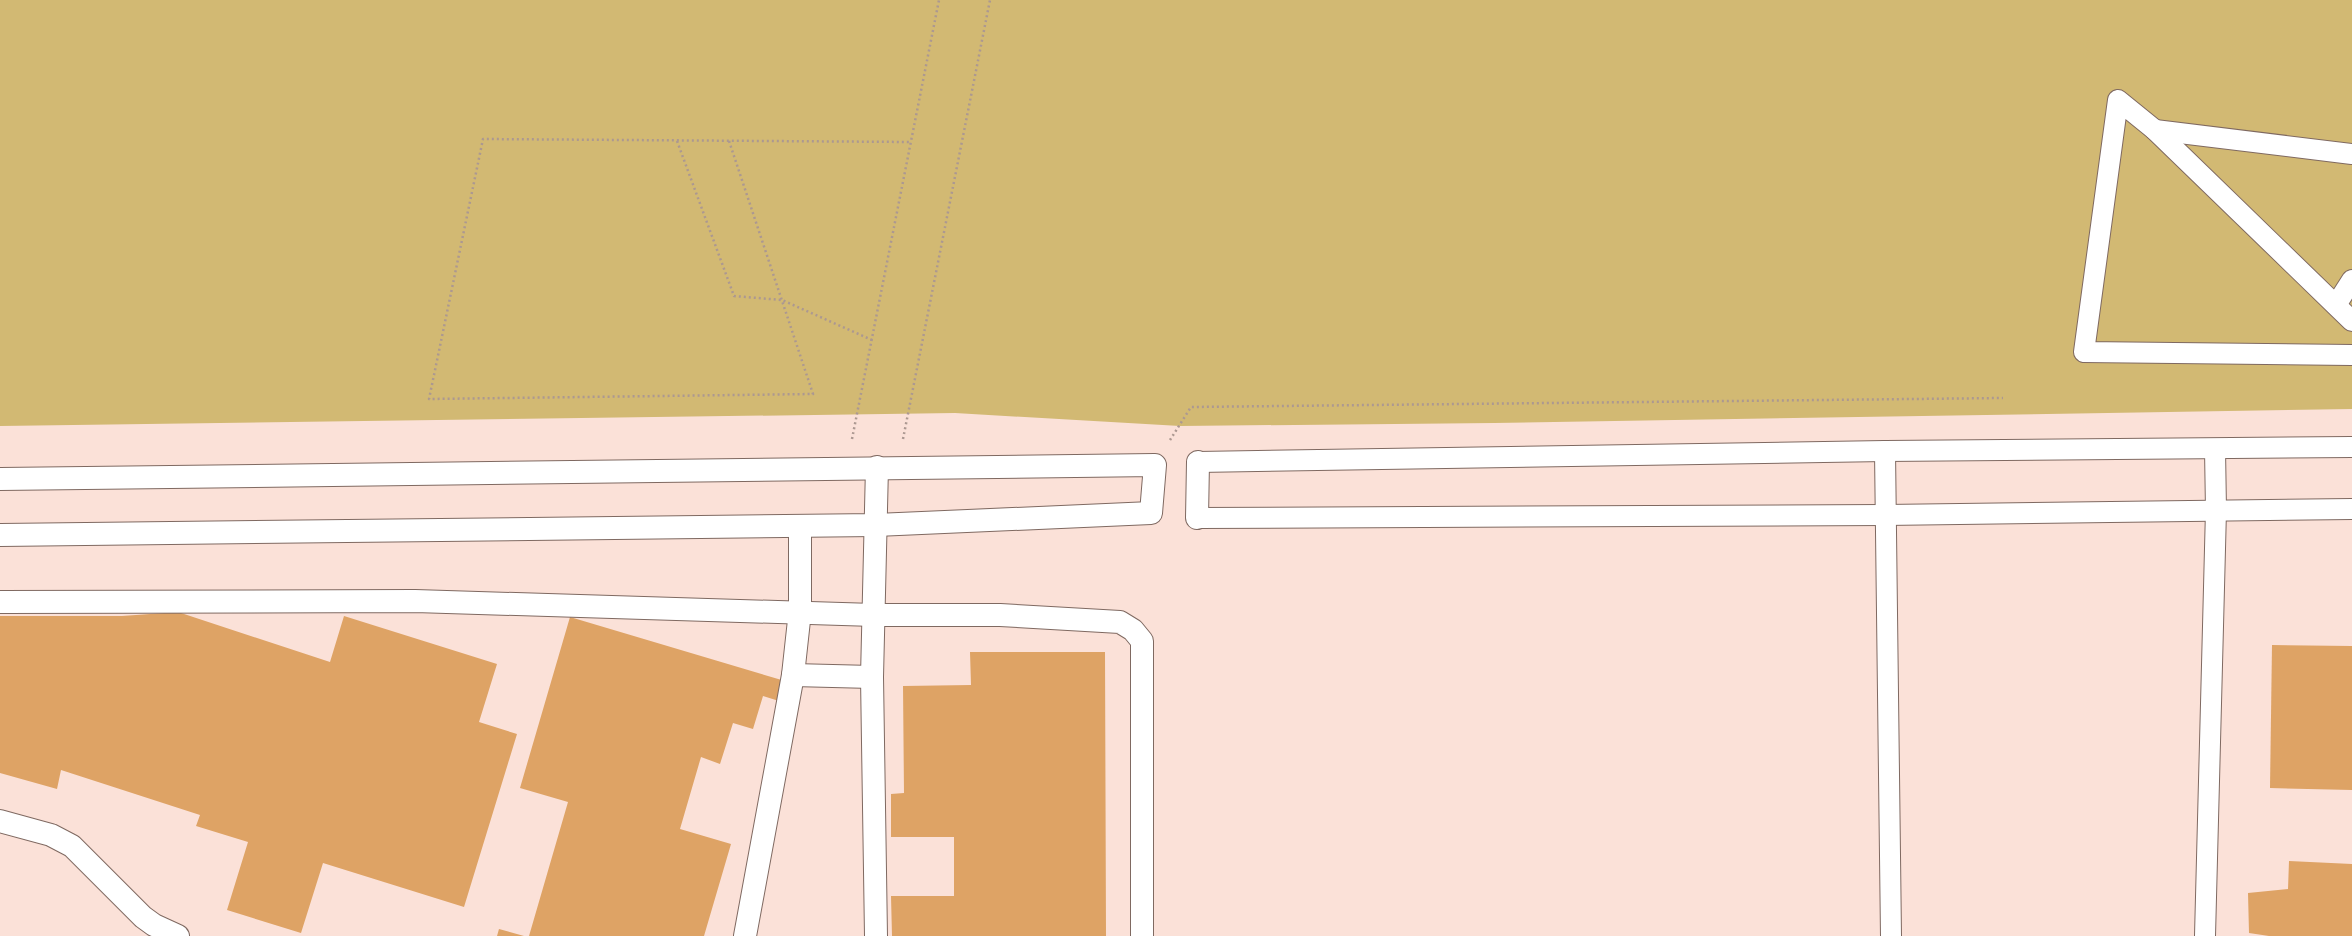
<svg xmlns="http://www.w3.org/2000/svg" width="2352" height="936" viewBox="0 0 2352 936" font-family="'Asap Condensed',sans-serif">
<style>
.green{fill:#d2b973}
.building{fill:#dea365}
.lines{fill:none;stroke-linecap:round;stroke-linejoin:round}
.lane-casing{stroke:#7f6961;stroke-width:22}
.street-casing{stroke:#7f6961;stroke-width:24}
.path{stroke:#ac9891;stroke-width:2.5;stroke-dasharray:2 3;stroke-linecap:butt}
.lane{stroke:#fff;stroke-width:20}
.street{stroke:#fff;stroke-width:22}
</style>
<rect width="100%" height="100%" fill="#fbe1d8"/>
<!-- green -->
<path class="green" d="M0,0H2352V409L1494,423L1180,426L955,413L0,426Z"/>
<!-- building -->
<g class="building">
<path d="M178,612L330,662L344,616L497,664L479,722L517,734L464,907L323,863L301,933L227,910L248,842L196,826L200,815L61,770L57,789L0,773V616H122Z"/>
<path d="M570,617L785,681L779,701L763,696L753,729L733,723L720,764L701,757L680,829L731,844L704,936H529L568,802L520,788Z"/>
<path d="M2272,645L2352,646V790L2270,788Z"/>
<path d="M970,652H1105L1106,936H892L891,896H954V837H891V794L904,793L903,686L971,685Z"/>
<path d="M2289,861L2352,864V936H2269L2249,933L2248,893L2288,889Z"/>
<path d="M499,929L524,936H497Z"/>
</g>
<g class="lines">
<defs>
<g id="lane">
<path d="M2155,130L2352,154"/>
<path d="M2336,305L2352,280"/>
<path d="M2352,321L2155,130L2118,100L2084,352L2352,355"/>
<path d="M1885,451L1891,936"/>
<path d="M1198,462L1885,451L2352,447"/>
<path d="M1197,518L1885,515L2352,509"/>
<path d="M2205,936L2216,510L2215,449"/>
</g>
<g id="street">
<path d="M0,479L1155,465L1151,513L876,525L0,535"/>
<path d="M1197,518L1198,462"/>
<path d="M0,602L415,601L874,615H1000L1120,622L1133,630L1142,641V936"/>
<path d="M793,675L872,677"/>
<path d="M0,821L51,835L72,846L143,917L154,925L178,936"/>
<path d="M745,936L793,675L800,611V526"/>
<path d="M876,936L872,677L877,467"/>
</g>
</defs>
<!-- lane casing -->
<use href="#lane" class="lane-casing"/>
<!-- street casing -->
<use href="#street" class="street-casing"/>
<!-- path -->
<g class="path">
<path d="M677,141L734,296L782,300L872,340"/>
<path d="M729,141L813,394L429,399L483,139L911,142"/>
<path d="M852,439L939,0"/>
<path d="M903,439L990,0"/>
<path d="M1170,440L1191,407L2003,398"/>
</g>
<!-- lane -->
<use href="#lane" class="lane"/>
<!-- street -->
<use href="#street" class="street"/>
</g>
</svg>
